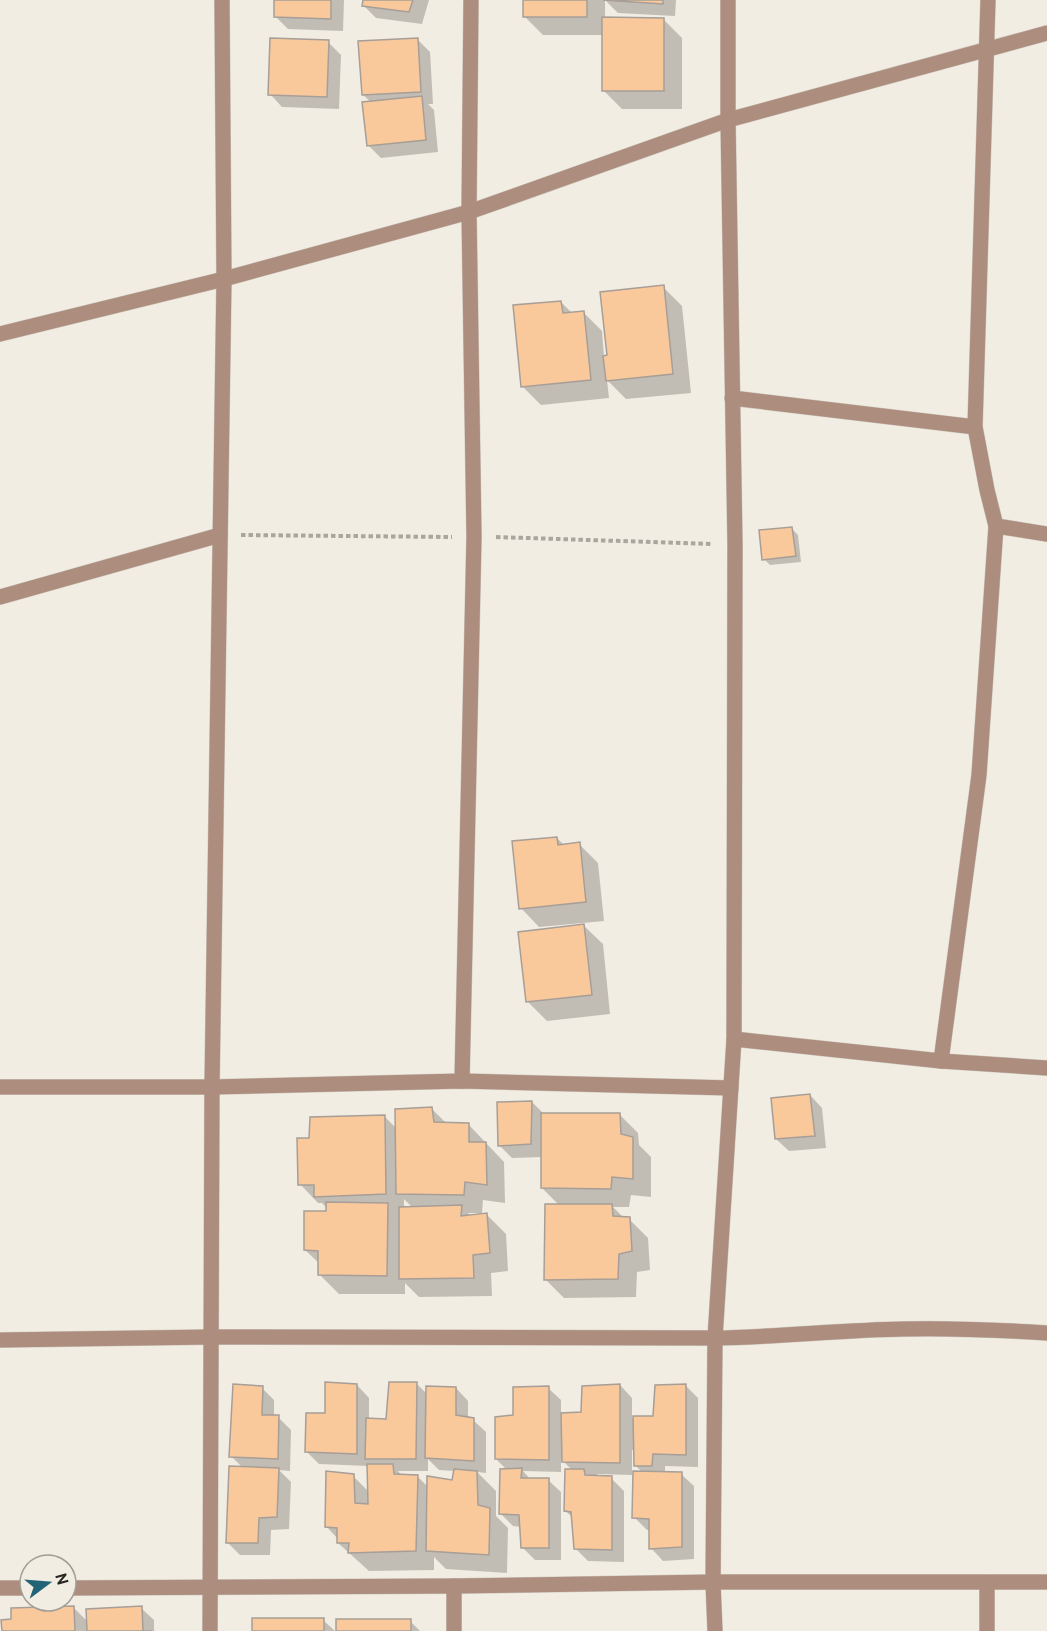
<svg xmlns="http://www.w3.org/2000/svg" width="1047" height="1631" viewBox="0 0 1047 1631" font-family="Overpass,sans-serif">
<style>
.shadow{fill:#0003;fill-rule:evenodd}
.building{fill:#f9c99c;stroke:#a79e97;stroke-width:1.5}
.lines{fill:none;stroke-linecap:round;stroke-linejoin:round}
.minor-casing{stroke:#cec9c0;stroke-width:16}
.path{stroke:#aaa69e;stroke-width:4;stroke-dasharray:4.5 3;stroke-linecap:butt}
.minor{stroke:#ad8d7d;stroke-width:15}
</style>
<rect width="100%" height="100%" fill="#f2ede3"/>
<!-- shadow -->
<g class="shadow">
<path d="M276,0H344L343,31L288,29L275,16Z"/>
<path d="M364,0H429L422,24L376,18L363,5Z"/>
<path d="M525,0H676L675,16L618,13L605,0V18L663,19L682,38V109H622L603,90V35H543L525,17Z"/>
<path d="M417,39L430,52L433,104H428L434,110L438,152L381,158L368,145L371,102L363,95Z"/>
<path d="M328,42L341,55L339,109L282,107L270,94Z"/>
<path d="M663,287L682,306L691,393L626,399L607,380L609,398L541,405L522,386L561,302L572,313L583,312L602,331L604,357H608Z"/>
<path d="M792,529L798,535L801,562L770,565L764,559Z"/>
<path d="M557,838L564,845L579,844L598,863L604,921L539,927L521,908Z"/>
<path d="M584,926L603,944L610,1014L547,1021L528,1002Z"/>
<path d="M810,1095L822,1108L826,1148L789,1151L776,1139Z"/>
<path d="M532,1102L545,1115L619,1114L638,1133L639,1145L651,1157V1197L631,1195L629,1207H613L625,1219H629L648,1238L650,1270L637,1272L636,1297L564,1298L545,1279L560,1206L542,1188V1157L512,1158L499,1145Z"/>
<path d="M432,1109L447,1124L469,1125L504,1162L505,1203L483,1200L482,1213H468L472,1217L487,1215L506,1234L508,1271L491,1273L492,1296L419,1297L405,1283V1294H339L320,1275V1264L305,1250L328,1212V1209L322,1203H318L300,1184L311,1139L384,1116L397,1129ZM404,1199L413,1208L404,1209Z"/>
<path d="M416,1383L427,1394L456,1388L468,1401V1419L473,1420L486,1432V1473L477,1472L496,1491V1516L508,1528L507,1573L446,1569L434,1557V1570L369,1571L338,1543V1539L326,1526L353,1476L369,1492V1466L319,1464L307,1452L327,1414L357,1385L369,1398V1419L388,1421ZM428,1459L439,1470L455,1471L453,1482L429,1488L417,1476H402L398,1471H428Z"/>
<path d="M620,1385L632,1398V1418H655L685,1385L698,1398V1467L665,1466V1473L681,1474L694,1486V1559L663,1561L651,1548L650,1530H647L634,1517L643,1473L635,1465V1450H632V1475L597,1474V1477L611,1478L624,1491V1562L588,1561L575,1548L573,1518L566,1511L572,1470L561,1459V1472L523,1471L531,1480H548L561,1492V1560H535L522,1547L521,1527L513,1526L500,1513L507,1470L496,1459L514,1417L548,1388L561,1400V1415L582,1413Z"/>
<path d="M262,1388L274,1400V1417H278L291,1430L290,1471L279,1470L291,1482L289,1529L271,1530L270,1555H240L227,1542L243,1468L231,1456Z"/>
<path d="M73,1607L88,1622L141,1608L154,1620V1631H3Z"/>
<path d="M323,1620L335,1631H253Z"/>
<path d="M410,1621L420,1631H337Z"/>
</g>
<!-- building -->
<g class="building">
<path d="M274,0H331V19L274,17Z"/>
<path d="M363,0H413L409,12L362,6Z"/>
<rect x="523" y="0" width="64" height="17"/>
<path d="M603,0H663V4Z"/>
<path d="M602,17L664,18V91H602Z"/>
<path d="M270,38L329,40L327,97L268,95Z"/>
<path d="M418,38L421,92L362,95L358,41Z"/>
<path d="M422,96L426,140L367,146L362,102Z"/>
<path d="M664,285L673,374L606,381L603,356L607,355L600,292Z"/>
<path d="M561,301L563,313L584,311L591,380L521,387L513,305Z"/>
<path d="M792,527L796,556L762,560L759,530Z"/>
<path d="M557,837L558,845L580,842L586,902L519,909L512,841Z"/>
<path d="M584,924L592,995L526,1002L518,932Z"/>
<path d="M810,1094L815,1136L775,1139L771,1098Z"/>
<path d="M532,1101L531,1144L498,1146L497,1102Z"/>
<path d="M432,1107L434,1122L469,1123V1142H486L487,1185L465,1182L464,1195L396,1194L395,1109Z"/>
<path d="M541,1113H620L621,1134L633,1137V1179L612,1177L611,1189L541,1188Z"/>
<path d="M385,1115L386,1194L314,1197V1185H298L297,1138H309L310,1117Z"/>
<path d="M326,1202L388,1203L387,1276L318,1275V1251L304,1250V1211H326Z"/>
<path d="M545,1204H612L613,1216L630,1217L632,1251L619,1254L618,1279L544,1280Z"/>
<path d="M462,1205L461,1216L487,1213L490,1253L473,1255L474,1278L399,1279V1207Z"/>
<path d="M325,1382L357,1384V1454L305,1452L306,1413H325Z"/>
<path d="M389,1382H417L416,1459H365L366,1418L386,1419Z"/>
<path d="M233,1384L263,1386L262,1415H279L278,1459L229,1457Z"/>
<path d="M620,1384V1463L562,1462L561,1413L581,1412L582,1386Z"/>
<path d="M686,1384V1455L653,1454L652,1466H634L633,1416H653L655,1385Z"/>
<path d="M426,1386L456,1387V1415L474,1418V1461L425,1458Z"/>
<path d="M549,1386V1460L495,1459V1417L513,1415V1387Z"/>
<path d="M367,1464H393L394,1474L418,1475L416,1551L348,1553L349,1543H337V1528L325,1527L326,1471L354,1474L355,1503L368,1504Z"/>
<path d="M229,1466L279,1468L277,1517L259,1518L258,1543H226Z"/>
<path d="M522,1468L521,1478H549V1548H521L519,1515L499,1514L500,1469Z"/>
<path d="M454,1469L477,1471L478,1505L490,1508L489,1555L426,1551L427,1476L452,1480Z"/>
<path d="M565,1469H584L585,1475L612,1476V1550L574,1549L571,1512L564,1511Z"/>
<path d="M633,1471L682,1472V1547L649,1549V1519L632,1518Z"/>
<path d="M74,1606L75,1631H2L1,1620L11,1619V1608Z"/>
<path d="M142,1606L143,1631H152H87L86,1609Z"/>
<rect x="252" y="1618" width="72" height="13"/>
<rect x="336" y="1619" width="75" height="12"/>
</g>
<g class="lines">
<defs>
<g id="minor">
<path d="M0,334L224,279L469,212L728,120L1047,33"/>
<path d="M732,398L975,427"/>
<path d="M996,526L1047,534"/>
<path d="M0,597L220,535"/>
<path d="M734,1039L941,1061L1047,1068"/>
<path d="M941,1061L979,775L996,526L987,490L975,427L988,0"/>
<path d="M462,1081L474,537L469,212L471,0"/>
<path d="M0,1087H212L462,1081L731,1088"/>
<path d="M0,1340L211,1337L715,1338C778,1337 841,1330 904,1329C952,1328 999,1330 1047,1333"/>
<path d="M454,1586V1631"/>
<path d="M0,1588H30"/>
<path d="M66,1588L454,1586L713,1582H1047"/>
<path d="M210,1631L212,1087L224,279L222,0"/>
<path d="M715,1631L713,1582L715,1338L734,1039L735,545L728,120V0"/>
<path d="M987,1631V1583"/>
</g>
</defs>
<!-- minor casing -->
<use href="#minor" class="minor-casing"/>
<!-- path -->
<g class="path">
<path d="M241,535L452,537"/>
<path d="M496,537L713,544"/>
</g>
<!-- minor -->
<use href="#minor" class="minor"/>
</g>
<!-- north arrow -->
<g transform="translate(48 1583) rotate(74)"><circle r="28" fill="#f2ede3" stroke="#a29e96" stroke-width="1.5"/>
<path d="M0-4.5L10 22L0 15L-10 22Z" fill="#216477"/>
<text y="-9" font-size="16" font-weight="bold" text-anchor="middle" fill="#292723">N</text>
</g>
</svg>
